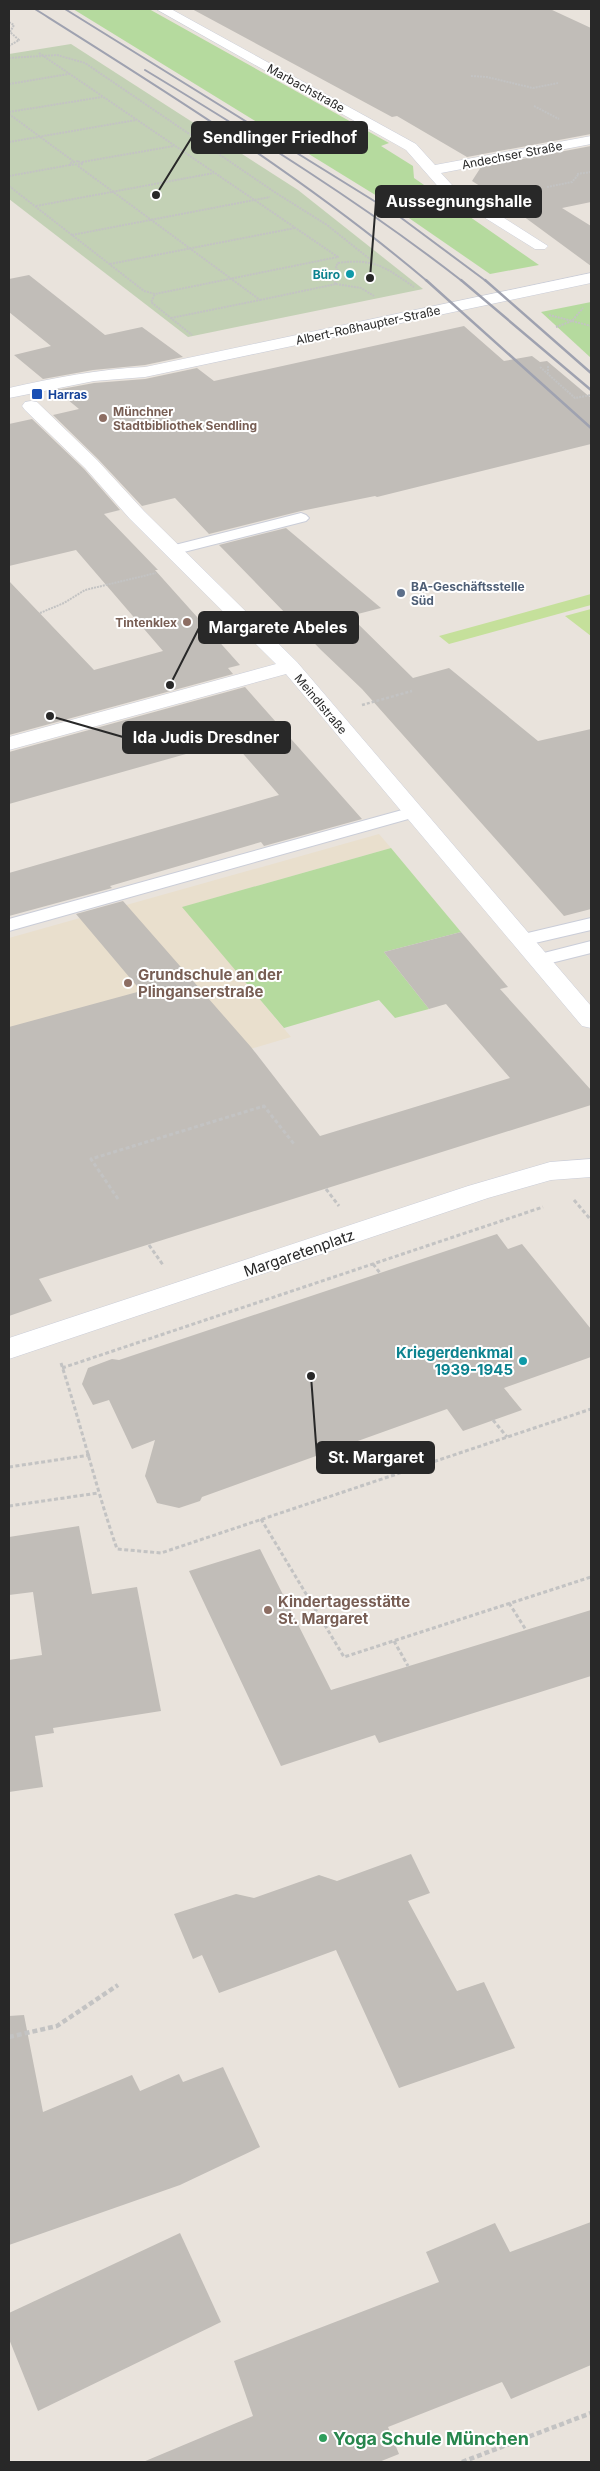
<svg xmlns="http://www.w3.org/2000/svg" width="600" height="2471" viewBox="0 0 600 2471" font-family="Inter,sans-serif">
<style>
.education{fill:#e9dfcd}
.green{fill:#b5da9e}
.cemetery{fill:#c3d1b5}
.pitch{fill:#c5e09b}
.building{fill:#c1bdb8}
.lines{fill:none;stroke-linecap:round;stroke-linejoin:round}
.service-casing{stroke:#cacdd8;stroke-width:2}
.minor-casing{stroke:#cacdd8;stroke-width:1}
.secondary-casing{stroke:#cacdd8;stroke-width:1}
.path-far3{stroke:#c3c3c3;stroke-width:2;stroke-dasharray:2 1;stroke-linecap:butt}
.path-far2{stroke:#c3c3c3;stroke-width:2.5;stroke-dasharray:3 2;stroke-linecap:butt}
.path-far1{stroke:#c3c3c3;stroke-width:3;stroke-dasharray:4 2.5;stroke-linecap:butt}
.path{stroke:#c3c3c3;stroke-width:4.5;stroke-dasharray:5 3;stroke-linecap:butt}
.service{fill:#fff;fill-rule:evenodd}
.minor{fill:#fff;fill-rule:evenodd}
.secondary{fill:#fff;fill-rule:evenodd}
.rail-far1{stroke:#9fa2b0;stroke-width:2}
.rail{stroke:#9fa2b0;stroke-width:2.5}
.culture-dot{fill:#0f9aa8;stroke:#fff;stroke-width:2}
.transit-dot{fill:#1a4fb4;stroke:#fff;stroke-width:2}
.education-dot{fill:#8d6e63;stroke:#fff;stroke-width:2}
.service-dot{fill:#5c6f8a;stroke:#fff;stroke-width:2}
.leisure-dot{fill:#2e9e5b;stroke:#fff;stroke-width:2}
.labels{text-anchor:middle;dominant-baseline:central;stroke-width:4;stroke-linejoin:round;paint-order:stroke}
.far-street-label{font-size:12px;fill:#282828;stroke:#fff}
.far-culture-label{font-size:12px;font-weight:bold;fill:#0d838f;stroke:#fff;text-anchor:end}
.far-transit-label{font-size:12px;font-weight:bold;fill:#164399;stroke:#fff;text-anchor:start}
.far-education-label{font-size:12px;font-weight:bold;fill:#785e54;stroke:#fff;text-anchor:start}
.far-service-label{font-size:12px;font-weight:bold;fill:#4e5e75;stroke:#fff;text-anchor:start}
.education-label{font-size:15px;font-weight:bold;fill:#785e54;stroke:#fff;text-anchor:start}
.street-label{font-size:15px;fill:#282828;stroke:#fff}
.culture-label{font-size:15px;font-weight:bold;fill:#0d838f;stroke:#fff;text-anchor:end}
.near-leisure-label{font-size:18px;font-weight:bold;fill:#27864d;stroke:#fff;text-anchor:start}
.leader{fill:none;stroke:#282828;stroke-width:2}
.callout-dot{fill:#282828;stroke:#fff;stroke-width:2}
.callout{fill:#282828;stroke:#282828;stroke-width:2}
.callout-label{font-size:16px;text-anchor:middle;font-weight:bold;fill:#fff}
</style>
<rect width="100%" height="100%" fill="#e9e3dc"/>
<!-- education -->
<path class="education" d="M379,834L391,848L183,907L291,1037L9,1120V938Z"/>
<!-- green -->
<g class="green">
<path d="M73,9H149L389,143L381,146L413,166L414,178L539,265L490,274L377,196Z"/>
<path d="M591,302V358L541,312Z"/>
<path d="M391,848L461,932L384,952L429,1009L395,1018L379,1000L284,1028L182,907Z"/>
</g>
<!-- cemetery -->
<path class="cemetery" d="M71,44L298,190L423,289L188,337L9,199V54Z"/>
<!-- pitch -->
<g class="pitch">
<path d="M591,594V605L449,644L439,636Z"/>
<path d="M591,609V636L565,616Z"/>
</g>
<!-- building -->
<g class="building">
<path d="M192,9H550L591,28V134L467,157L397,116L392,117Z"/>
<path d="M591,146V202L562,208L591,226V266L497,197L472,181L481,167Z"/>
<path d="M29,275L105,335L142,327L183,357L145,365L93,370L43,379L14,355L51,346L9,312V279Z"/>
<path d="M464,326L504,361L532,356L540,362L547,361L591,398V444L377,497L375,496L301,511L209,534L175,498L142,506L98,459L53,415L79,409L56,390L94,383L145,379L197,368L214,381Z"/>
<path d="M32,419L84,469L120,510L104,514L158,570H155L240,665L228,668L233,674L9,735V581L94,670L163,651L76,550L9,566V424Z"/>
<path d="M286,528L381,608L350,616L413,678L449,668L538,741L591,729V909L564,916L362,689L321,650L219,545Z"/>
<path d="M245,687L362,819L264,846L261,842L110,886L112,888L9,916V873L279,795L232,741L9,804V752Z"/>
<path d="M123,901L251,1047L320,1136L510,1078L446,1004L429,1009L384,952L461,932L508,987L500,989L591,1090V1105L39,1279L52,1301L9,1316V1027L141,991L76,914Z"/>
<path d="M497,1234L508,1249L522,1244L591,1329V1357L504,1388L522,1410L463,1431L447,1409L202,1497L200,1501L179,1508L157,1503L145,1476L155,1440L132,1449L109,1400L93,1405L82,1384L88,1368L112,1359L119,1360Z"/>
<path d="M79,1526L92,1594L137,1587L161,1711L53,1728L54,1733L35,1736L43,1787L9,1792V1660L42,1655L33,1592L9,1595V1537Z"/>
<path d="M260,1549L331,1690L591,1610V1676L379,1743L375,1735L281,1766L189,1571Z"/>
<path d="M411,1854L430,1893L408,1901L457,1991L484,1982L515,2048L399,2088L336,1950L219,1993L202,1955L193,1959L174,1914L236,1894L254,1898L319,1875L337,1881Z"/>
<path d="M24,2015L43,2112L132,2075L140,2091L179,2074L183,2082L223,2067L260,2147L180,2185L9,2245V2016Z"/>
<path d="M591,2222V2365L511,2399L502,2382L388,2427L399,2454L379,2462H143L253,2416L234,2361L439,2282L426,2252L495,2223L510,2252Z"/>
<path d="M180,2233L221,2322L38,2411L9,2339V2313Z"/>
</g>
<g class="lines">
<defs>
<g id="service">
<path d="M301,513L306,515L309,518L306,521L172,555L164,550L167,547Z"/>
<path d="M413,807L419,808L422,812L419,816L9,931V919Z"/>
<path d="M591,918V930L522,946L515,944L512,940L515,936Z"/>
<path d="M591,941V953L539,966L532,964L529,960L532,956Z"/>
</g>
<g id="minor">
<path d="M156,9H171L416,144L435,165L591,136V144L441,173L452,185L548,246L545,249H535L442,191L406,150Z"/>
<path d="M31,401L37,402L97,460L144,511L297,662L591,1006V1028L582,1026L286,674L9,750V737L276,664L130,519L85,468L25,410L22,406L25,402Z"/>
<path d="M591,1159V1177L551,1180L488,1198L9,1359V1338L468,1186L550,1162Z"/>
</g>
<path id="secondary" d="M591,273V283L145,377L94,381L9,398V388C54,378 99,369 145,367Z"/>
</defs>
<!-- service casing -->
<use href="#service" class="service-casing"/>
<!-- minor casing -->
<use href="#minor" class="minor-casing"/>
<!-- secondary casing -->
<use href="#secondary" class="secondary-casing"/>
<!-- path-far3 -->
<g class="path-far3">
<path d="M9,22L14,25L10,32L19,40L9,46"/>
<path d="M39,53L338,257L155,294"/>
<path d="M9,58L57,55L85,63L276,193L327,225L371,260"/>
<path d="M471,76L487,77L533,88L558,83"/>
<path d="M9,84L69,74"/>
<path d="M534,106L559,119"/>
<path d="M9,112L102,97"/>
<path d="M9,114L73,161"/>
<path d="M9,142L136,120"/>
<path d="M78,161L83,164L70,165V163Z"/>
<path d="M82,162L174,146"/>
<path d="M78,166L260,300L171,318"/>
<path d="M577,174L591,172"/>
<path d="M9,176L70,165"/>
<path d="M9,186L144,291L155,294L151,302L192,335"/>
<path d="M547,187L572,182L578,175"/>
<path d="M36,206L214,173"/>
<path d="M72,235L270,197"/>
<path d="M338,263C374,258 385,267 414,287"/>
<path d="M110,264L295,228"/>
<path d="M336,284L361,288L374,296"/>
<path d="M260,300L336,284L333,279L338,271L336,267L338,262"/>
<path d="M549,315L591,326"/>
<path d="M556,327L572,321L583,308"/>
<path d="M548,366V373"/>
<path d="M540,367L575,398L591,395"/>
<path d="M40,613L64,603L85,590L156,573"/>
</g>
<!-- path-far2 -->
<g class="path-far2">
<path d="M362,705L412,691"/>
<path d="M262,1107H264"/>
</g>
<!-- path-far1 -->
<g class="path-far1">
<path d="M326,1189L339,1206"/>
<path d="M118,1199L91,1159L264,1106L294,1144"/>
<path d="M574,1200L591,1220"/>
<path d="M149,1245L163,1265"/>
<path d="M373,1264L380,1273"/>
<path d="M61,1363C81,1425 96,1488 117,1549L161,1553L591,1409"/>
<path d="M62,1368L543,1207"/>
<path d="M493,1420L507,1437"/>
<path d="M9,1467L90,1455"/>
<path d="M9,1506L98,1493"/>
<path d="M261,1519L344,1657L591,1577"/>
<path d="M509,1603L526,1630"/>
<path d="M394,1641L408,1666"/>
</g>
<!-- path -->
<g class="path">
<path d="M9,2037L57,2026L118,1985"/>
<path d="M462,2462L591,2413"/>
</g>
<!-- service -->
<use href="#service" class="service"/>
<!-- minor -->
<use href="#minor" class="minor"/>
<!-- secondary -->
<use href="#secondary" class="secondary"/>
<!-- rail-far1 -->
<g class="rail-far1">
<path d="M35,9C170,94 305,178 427,281"/>
<path d="M65,9L400,217L486,281"/>
<path d="M145,70C254,136 362,203 462,281"/>
</g>
<!-- rail -->
<g class="rail">
<path d="M426,280L591,428"/>
<path d="M461,280L591,390"/>
<path d="M485,280L591,373"/>
</g>
</g>
<!-- markers -->
<g class="culture-dot">
<circle cx="350" cy="274" r="5"/>
<circle cx="523" cy="1361" r="5"/>
</g>
<rect class="transit-dot" x="31" y="388" width="12" height="12" rx="2.5"/>
<g class="education-dot">
<circle cx="103" cy="418" r="5"/>
<circle cx="187" cy="622" r="5"/>
<circle cx="128" cy="983" r="5"/>
<circle cx="268" cy="1610" r="5"/>
</g>
<circle class="service-dot" cx="401" cy="593" r="5"/>
<circle class="leisure-dot" cx="323" cy="2438" r="5"/>
<g class="labels">
<!-- far-street labels -->
<g class="far-street-label">
<text transform="translate(306 88) rotate(29)">Marbachstraße</text>
<text transform="translate(512 155) rotate(-11)">Andechser Straße</text>
<text transform="translate(368 325) rotate(-12)">Albert-Roßhaupter-Straße</text>
<text transform="translate(321 704) rotate(50)">Meindlstraße</text>
</g>
<!-- far-culture labels -->
<g class="far-culture-label">
<text x="340" y="274">Büro</text>
</g>
<!-- far-transit labels -->
<g class="far-transit-label">
<text x="48" y="394">Harras</text>
</g>
<!-- far-education labels -->
<g class="far-education-label">
<text x="113" y="411">Münchner<tspan x="113" dy="14">Stadtbibliothek Sendling</tspan></text>
<text x="177" y="622" text-anchor="end">Tintenklex</text>
</g>
<!-- far-service labels -->
<g class="far-service-label">
<text x="411" y="586">BA-Geschäftsstelle<tspan x="411" dy="14">Süd</tspan></text>
</g>
<!-- education labels -->
<g class="education-label">
<text x="138" y="974">Grundschule an der<tspan x="138" dy="17">Plinganserstraße</tspan></text>
<text x="278" y="1601">Kindertagesstätte<tspan x="278" dy="17">St. Margaret</tspan></text>
</g>
<!-- street labels -->
<g class="street-label">
<text transform="translate(299 1253) rotate(-19)">Margaretenplatz</text>
</g>
<!-- culture labels -->
<g class="culture-label">
<text x="513" y="1352">Kriegerdenkmal<tspan x="513" dy="17">1939-1945</tspan></text>
</g>
<!-- near-leisure labels -->
<g class="near-leisure-label">
<text x="333" y="2438">Yoga Schule München</text>
</g>
</g>
<!-- callouts -->
<path class="leader" d="M156 195L192 137M370 278L376 201M170 685L199 628M50 716L123 737M311 1376L317 1457"/>
<g class="callout-dot">
<circle cx="156" cy="195" r="5"/>
<circle cx="370" cy="278" r="5"/>
<circle cx="170" cy="685" r="5"/>
<circle cx="50" cy="716" r="5"/>
<circle cx="311" cy="1376" r="5"/>
</g>
<g class="callout">
<rect x="192" y="122" width="175" height="31" rx="5"/>
<rect x="376" y="186" width="165" height="31" rx="5"/>
<rect x="199" y="612" width="159" height="31" rx="5"/>
<rect x="123" y="722" width="167" height="31" rx="5"/>
<rect x="317" y="1442" width="117" height="31" rx="5"/>
</g>
<g class="callout-label">
<text x="280" y="143">Sendlinger Friedhof</text>
<text x="459" y="207">Aussegnungshalle</text>
<text x="278" y="633">Margarete Abeles</text>
<text x="206" y="743">Ida Judis Dresdner</text>
<text x="376" y="1463">St. Margaret</text>
</g>
<!-- border -->
<rect width="600" height="2471" fill="none" stroke="#282828" stroke-width="20"/>
</svg>
